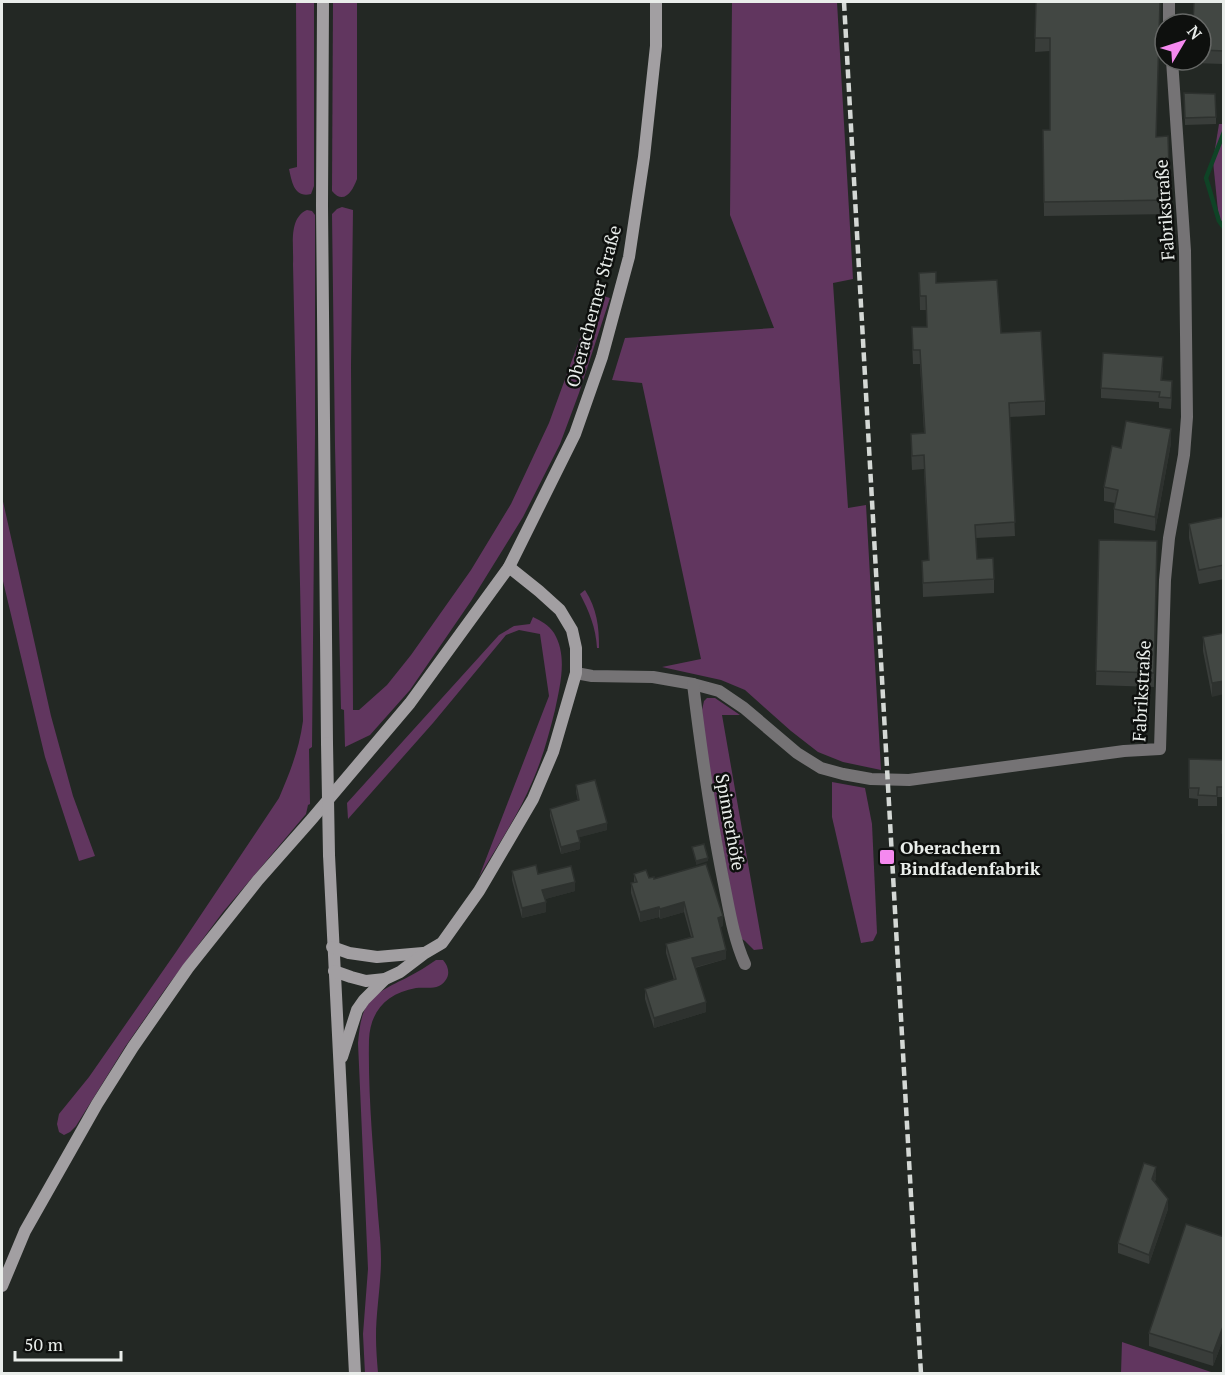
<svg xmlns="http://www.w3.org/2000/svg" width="1225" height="1375" viewBox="0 0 1225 1375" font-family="'PT Serif',serif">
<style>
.green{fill:#61365f}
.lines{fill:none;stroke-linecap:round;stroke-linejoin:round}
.stream{stroke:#0f4326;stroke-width:4.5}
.street{stroke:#757375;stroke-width:12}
.secondary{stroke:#a29fa2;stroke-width:12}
.rail{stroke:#d4d8d5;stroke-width:4.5;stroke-dasharray:9 4.5;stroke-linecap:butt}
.secondary-bridge{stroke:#a29fa2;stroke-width:12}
.wall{fill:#393d3a}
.shaded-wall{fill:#2e322f}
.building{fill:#424743;stroke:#2e322f;stroke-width:1.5}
.poi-dot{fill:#f589ef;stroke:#0e100e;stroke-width:2}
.labels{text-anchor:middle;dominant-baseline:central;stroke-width:5;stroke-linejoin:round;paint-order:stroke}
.street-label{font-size:18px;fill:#e9edea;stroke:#0e100e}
.poi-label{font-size:18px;font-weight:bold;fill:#e9edea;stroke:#0e100e;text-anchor:start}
</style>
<rect width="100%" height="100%" fill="#232824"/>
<!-- green -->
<g class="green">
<path d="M296,2H314V186L311,194C294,198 292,182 289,169L297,167Z"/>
<path d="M333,2H357V179C353,190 344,206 332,191Z"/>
<path d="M732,2H837L853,279L833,283L848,508L866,505L881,770L843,762L818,752L791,731L745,690L721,680L662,667L701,659L642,383L612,380L625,338L774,328L730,215Z"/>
<path d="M1219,124H1224L1223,228L1219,221L1213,161Z"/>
<path d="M342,207L353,210L351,366L353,710H359L387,685L411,655L471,570L511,504L549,423L591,308L600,295L610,298L579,393L560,444L523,517L471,601L410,690L370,735L345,747L344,710L341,709L335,446L332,214L337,209Z"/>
<path d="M307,210L312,211L315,215V435L312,747L309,749L310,804L308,805L306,814L223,912L166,988L125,1047L76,1126L70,1132L64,1135L59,1132L57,1124L59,1114L89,1077L176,952L279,798C290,772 299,750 303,721L293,264C294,246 288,218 307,210Z"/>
<path d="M2,497L51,716L73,796L95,856L79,861L45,757L2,577Z"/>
<path d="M585,590C597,609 599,626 599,648H597C596,628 589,611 580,594Z"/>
<path d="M533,617C541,621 549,625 554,633C568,656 560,686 555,710C549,734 543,757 533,780C519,814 498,845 479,877L549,696L540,634L519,630L506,635L433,723L348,819L347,803L499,635L514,626L530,624Z"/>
<path d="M707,698H715L740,715H722L763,949L754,950L745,941L739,937L704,745L702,710L704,701Z"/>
<path d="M832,782L865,788L872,824L877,933L873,941L861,943L832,817Z"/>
<path d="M436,960H443C451,969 450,980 439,986C432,989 424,987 416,988C387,993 370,1011 369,1040C368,1094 373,1147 377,1200C378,1220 381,1240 381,1259C381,1285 376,1311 376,1337C376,1349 377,1361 378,1373L365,1374L363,1334L368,1269L358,1043C359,1033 360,1021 364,1011C373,992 391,986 408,977C418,972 427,966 436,960Z"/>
<path d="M1122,1342L1214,1373H1121Z"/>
</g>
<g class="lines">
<!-- stream -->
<path class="stream" d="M1224,132L1206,178L1219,221L1224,228"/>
<!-- street -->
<g class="street">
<path d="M1169,2V24"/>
<path d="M576,673L592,676L653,677L693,684L719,691L744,708L797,753L821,768L843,774L871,779L909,780L1124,751L1160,749L1165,580L1169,538L1184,455L1187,417L1185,251L1172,60"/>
<path d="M693,684C701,749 710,814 723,879C729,908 733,937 745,964"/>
</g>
<!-- secondary -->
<g class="secondary">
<path d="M323,2L322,205L327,743"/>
<path d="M329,855L355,1374"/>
<path d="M332,947L349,953L377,957L423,953"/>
<path d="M334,971L351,977L366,981L385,979L400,972L425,953L442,943L479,891L533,799L553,752L576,673V648L572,630L560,610L539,591L509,567"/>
<path d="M342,1057L357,1010L364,1000L385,979"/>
<path d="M2,1286L25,1231L97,1104L133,1047L188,968L258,880L311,820L410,703L509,567L575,434L602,357L629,257L644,157L656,46V2"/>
</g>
<!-- rail -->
<path class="rail" d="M844,2L921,1374"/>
<!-- secondary-bridge -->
<path class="secondary-bridge" d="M327,743L329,855"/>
</g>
<!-- wall -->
<g class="wall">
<path d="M1036,2L1157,137L1168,136L1170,214L1044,216L1043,130H1050V51L1035,52Z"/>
<path d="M1224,2V64L1193,63V60H1201V24Z"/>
<path d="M1184,93L1216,117V124L1185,125Z"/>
<path d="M919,273L936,283L1001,333L1045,401V415L1010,417L1015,536L976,538L977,559L994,579V593L923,597L922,561H929L924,469L912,470L911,448V434L924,433L920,364H913L912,341V327H927L926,310H920Z"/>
<path d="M1163,367L1162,380L1172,392L1171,409L1159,408V402L1101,398V388Z"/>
<path d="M1171,443L1155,531L1114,523V509L1115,503L1104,501V487L1121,448Z"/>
<path d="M1224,517V579L1199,584L1189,538V524Z"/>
<path d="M1099,540L1157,555L1154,687L1096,685Z"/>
<path d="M1224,633L1212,697L1203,651V637Z"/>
<path d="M1189,759L1224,760V797H1217V806H1198V799L1189,798Z"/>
<path d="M576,785L607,830L579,837L580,849L561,854L550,816V809L578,801L576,792Z"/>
<path d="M1223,814H1224V843H1222Z"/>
<path d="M512,871L538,874L575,891L545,899L546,912L522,918L512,880Z"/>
<path d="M634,874L654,879L723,926L720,927L726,959L695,968L706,1012L654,1028L645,999V989L674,980L666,953V944L691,937L684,912L660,919L659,917L640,922L631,893V883L634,882Z"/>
<path d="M1156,1177L1155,1182L1168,1209L1149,1264L1118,1253V1243Z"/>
<path d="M1224,1237V1337L1213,1366L1149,1346V1333Z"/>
</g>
<!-- shaded-wall -->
<g class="shaded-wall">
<path d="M1171,429V443L1155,531V517Z"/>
<path d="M1224,681V694L1212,697V683Z"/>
<path d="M607,823V830L577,838V831Z"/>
<path d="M580,842V849L561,854V847Z"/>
<path d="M708,858V861L696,865V861Z"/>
<path d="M575,882V891L542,900V890Z"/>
<path d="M546,902V912L522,918V908Z"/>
<path d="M684,902V912L660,919V909Z"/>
<path d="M659,907V917L640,922V912Z"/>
<path d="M723,916V926L718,927V918Z"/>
<path d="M726,950V959L692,968V958Z"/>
<path d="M706,1002V1012L654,1028V1018Z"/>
<path d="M1156,1167V1177L1152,1189V1179Z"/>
<path d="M1168,1199V1209L1149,1264V1255Z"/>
<path d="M1224,1324V1337L1213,1366V1353Z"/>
</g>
<!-- building -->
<g class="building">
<path d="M1036,2H1160L1156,137L1168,136L1170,200L1044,202L1043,130H1050V38H1035Z"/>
<path d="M1194,2H1224V51L1201,50V24H1193Z"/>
<path d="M1184,93L1215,94L1216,117L1185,118Z"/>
<path d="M936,272V283L997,280L1001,333L1041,331L1045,401L1009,403L1015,522L975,525L977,559L993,558L994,579L923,583L922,561L929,560L924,455L912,456L911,434L925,433L920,350H913L912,327H927L926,296H920L919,273Z"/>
<path d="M1103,353L1163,357L1161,380L1172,381L1171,398L1159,397L1160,392L1101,388Z"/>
<path d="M1126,421L1171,429L1155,517L1114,509L1118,490L1104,487L1112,446L1121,448Z"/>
<path d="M1224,517V565L1199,570L1189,524Z"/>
<path d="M1099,540L1157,541L1154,673L1096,671Z"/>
<path d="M1224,633V681L1212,683L1203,637Z"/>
<path d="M1189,759L1224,760V787H1217V796L1198,795L1199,788H1189Z"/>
<path d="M595,780L607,823L577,831L580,842L561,847L550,809L579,800L576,785Z"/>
<path d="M1223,814H1224V833H1222Z"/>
<path d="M704,844L708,858L696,861L692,847Z"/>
<path d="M706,864L723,916L718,918L726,950L692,958L706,1002L654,1018L645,989L676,979L666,944L693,937L684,902L660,909L659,907L640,912L631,883L637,882L634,874L646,870L649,878L654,877V879Z"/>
<path d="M536,865L538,874L571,866L575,882L542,890L546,902L522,908L512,871Z"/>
<path d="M1144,1163L1156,1167L1152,1179L1168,1199L1149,1255L1118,1243Z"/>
<path d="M1186,1224L1224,1237V1324L1213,1353L1149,1333Z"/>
</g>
<!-- markers -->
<rect class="poi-dot" x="879" y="849" width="16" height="16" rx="3"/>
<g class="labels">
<!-- street labels -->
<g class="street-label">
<text transform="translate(1164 210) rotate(-94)">Fabrikstraße</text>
<text transform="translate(593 306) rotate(-75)">Oberacherner Straße</text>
<text transform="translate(1141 691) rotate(-87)">Fabrikstraße</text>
<text transform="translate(731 822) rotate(80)">Spinnerhöfe</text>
</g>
<!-- poi labels -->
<g class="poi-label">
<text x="900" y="847">Oberachern<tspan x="900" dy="21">Bindfadenfabrik</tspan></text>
</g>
</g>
<!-- border -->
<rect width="1225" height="1375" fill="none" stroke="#e9edea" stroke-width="6"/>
<!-- north arrow -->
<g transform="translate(1183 42) rotate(51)"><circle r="28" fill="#0e100e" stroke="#666866" stroke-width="1.5"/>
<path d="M0-4.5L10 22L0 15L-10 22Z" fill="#f589ef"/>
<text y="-9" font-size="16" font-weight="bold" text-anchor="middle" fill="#e9edea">N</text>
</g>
<!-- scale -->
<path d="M15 1351v9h106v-9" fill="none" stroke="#e9edea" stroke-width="3"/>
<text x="24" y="1351" font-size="18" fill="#e9edea" stroke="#0e100e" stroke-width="4.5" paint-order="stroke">50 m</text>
</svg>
